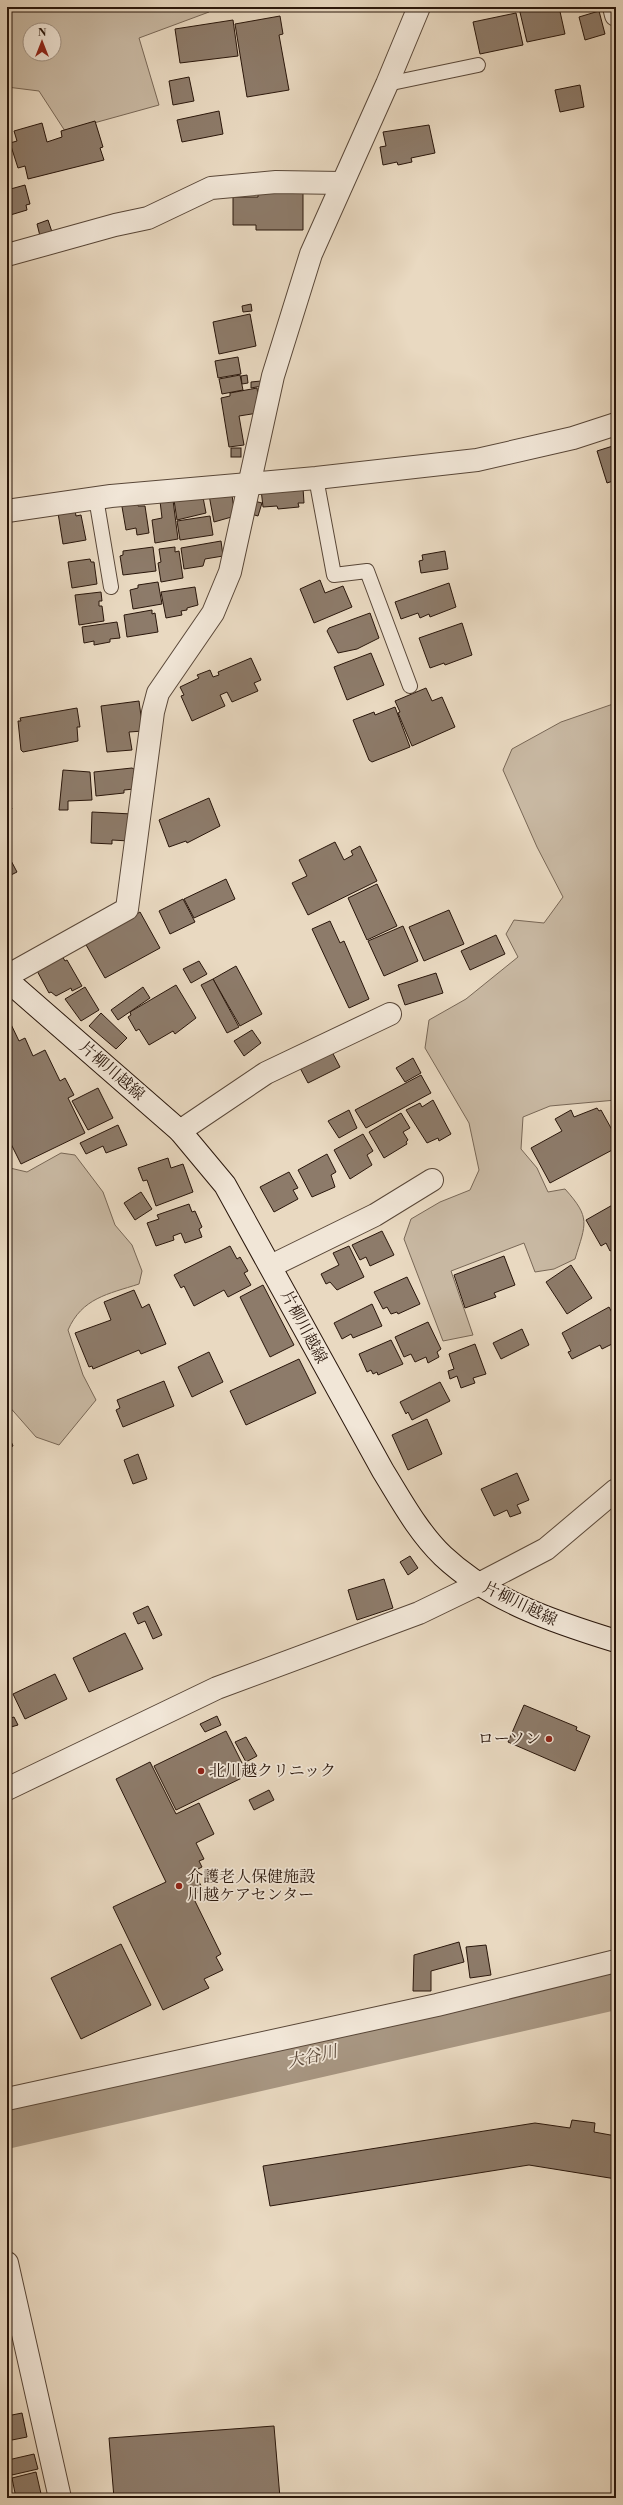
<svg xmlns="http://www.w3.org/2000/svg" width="623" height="2505" viewBox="0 0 623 2505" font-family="'Libre Bodoni','Noto Serif JP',serif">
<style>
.green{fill:#c8b8a2;stroke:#786756;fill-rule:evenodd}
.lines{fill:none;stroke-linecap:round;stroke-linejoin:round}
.river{stroke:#a89783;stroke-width:45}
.building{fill:#8d7b6a;stroke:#29160b}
.lane-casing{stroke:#594738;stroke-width:16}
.street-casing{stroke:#594738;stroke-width:24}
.secondary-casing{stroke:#29160b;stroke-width:24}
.lane{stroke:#f1e6d7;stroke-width:14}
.street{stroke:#f1e6d7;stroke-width:22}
.secondary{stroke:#f1e6d7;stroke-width:22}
.poi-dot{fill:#8f2418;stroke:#f1e6d7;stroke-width:1.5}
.labels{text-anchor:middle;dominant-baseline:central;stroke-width:3.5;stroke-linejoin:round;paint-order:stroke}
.street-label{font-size:16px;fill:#29160b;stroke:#f1e6d7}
.poi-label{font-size:16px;fill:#29160b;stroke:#f1e6d7;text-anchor:start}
.water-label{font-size:17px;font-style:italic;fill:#5c4a3b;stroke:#f1e6d7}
</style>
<rect width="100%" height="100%" fill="#e9d9c1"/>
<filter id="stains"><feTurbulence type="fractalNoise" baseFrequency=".005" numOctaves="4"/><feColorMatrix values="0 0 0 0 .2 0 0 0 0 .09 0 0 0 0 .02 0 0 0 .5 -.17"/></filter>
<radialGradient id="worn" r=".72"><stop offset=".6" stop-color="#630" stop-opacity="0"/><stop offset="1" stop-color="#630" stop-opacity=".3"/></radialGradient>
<!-- green -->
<g class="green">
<path d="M7,7H208L209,12L139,38L159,105L65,131L39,91L7,87ZM30,30H54V54H30Z"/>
<path d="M616,703V1100L550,1106L523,1117L521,1149L537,1168L548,1192L565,1189C591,1218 586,1223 575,1259L554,1269L535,1272L524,1243L451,1271L473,1335L443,1341L404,1239L411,1219L440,1202L470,1190L479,1170L469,1123L425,1048L429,1020L466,999L518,957L506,934L514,920L544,923L563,897L537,847L503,770L512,749L561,722Z"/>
<path d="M61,1153L75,1155L103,1192L115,1225L132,1245L142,1271L139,1284C108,1294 82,1298 68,1330L83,1375L96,1400L59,1445L36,1437L7,1404V1162L10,1168L27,1172Z"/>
</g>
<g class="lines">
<!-- river -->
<path class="river" d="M7,2126L616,1987"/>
</g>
<!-- building -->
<g class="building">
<path d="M524,7H559L565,34L527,42L519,8Z"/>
<path d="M599,11L605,34L585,40L579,17Z"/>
<path d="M516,13L523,45L480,54L473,22Z"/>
<path d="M280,16L283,34L279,35L289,90L247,97L235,24Z"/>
<path d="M233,20L238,56L180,63L175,29Z"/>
<path d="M189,77L194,101L173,105L169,81Z"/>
<path d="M580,85L584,107L560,112L555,90Z"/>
<path d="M219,111L223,134L182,142L177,120Z"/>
<path d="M95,121L103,147L100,148L104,160L28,179L25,166L18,168L10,143L17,141L14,131L42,123L47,142L62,137L61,131Z"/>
<path d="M429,125L435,153L411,158L412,162L398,165L397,162L383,165L380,147L386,146L383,132Z"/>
<path d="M25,185L30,204L26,205L27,210L7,216V190Z"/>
<path d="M258,191H303V230H256V225H233V197H258Z"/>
<path d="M48,220L52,232L40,236L37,224Z"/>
<path d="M251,304L252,311L243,312L242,306Z"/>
<path d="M250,314L256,346L219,354L213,322Z"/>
<path d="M238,357L241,374L218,378L215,361Z"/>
<path d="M240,375L243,390L222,394L219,379Z"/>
<path d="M247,375L248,383L242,384L241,376Z"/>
<path d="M261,381L262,386L251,388V382Z"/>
<path d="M257,388L260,406L258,413L239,416L244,445L229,447L221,398L230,396V393Z"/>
<path d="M616,445V480L607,483L597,451Z"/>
<rect x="231" y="448" width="10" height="9"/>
<path d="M303,488L304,503H298L299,507L278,509L277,506L263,507L261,489Z"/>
<path d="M202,492L206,513L177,520L174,500Z"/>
<path d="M209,495H232L235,516L214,522Z"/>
<path d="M137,499L138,506H145L149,533L137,535L136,528L126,530L121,501Z"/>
<path d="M173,500L178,539L155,543L152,520L162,518L160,501Z"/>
<path d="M254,501L262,503L258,516L251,514Z"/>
<path d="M75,510L76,516L81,515L86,540L63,544L58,513Z"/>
<path d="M210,516L213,535L180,540L177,521Z"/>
<path d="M221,541L223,556L205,559L203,566L184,569L181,548Z"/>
<path d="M153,547L156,571L123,575L120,556L123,555V551Z"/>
<path d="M175,547V552L179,551L183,578L161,582L158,563L161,562L159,549Z"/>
<path d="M445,551L448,569L421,573L419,561L423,560L422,555Z"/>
<path d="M90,559L91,562H94L97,584L72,588L68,562Z"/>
<path d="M320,580L325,593L343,586L352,607L314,623L300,589Z"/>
<path d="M158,582L162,604L133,609L130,590L138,588V585Z"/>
<path d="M449,583L456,607L430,617L429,614L420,618L418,613L401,619L395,602Z"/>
<path d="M195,587L198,605L187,608V610L181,611L182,615L166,618L161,592Z"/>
<path d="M101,592L102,601H99V606H102L104,621L79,625L75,595Z"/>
<path d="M152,610V614L155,613L158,632L127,637L124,615Z"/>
<path d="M370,613L379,638L357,649L338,653L327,631L329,628Z"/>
<path d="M117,622L120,638L110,639V642L94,645V641L84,643L82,627Z"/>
<path d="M462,623L472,655L445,665L444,663L430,668L419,638Z"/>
<path d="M371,653L384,685L347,700L334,667Z"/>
<path d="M251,658L261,680L254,683L258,691L232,702L227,692L220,695L225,706L192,721L181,696L184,695L180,687L199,678L197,675L210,670L213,677L219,675L218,672Z"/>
<path d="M426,688L432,701L442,697L455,727L412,746L398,713L400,712L395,701Z"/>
<path d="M139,701L143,731L129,732L132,750L107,752L101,706Z"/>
<path d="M395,707L410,747L372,762L369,760L353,720L374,712L375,715Z"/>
<path d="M77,708L80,727H77L78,741L23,752L21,750L18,721H21L20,718Z"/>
<path d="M132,768L136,770L137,776L133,777L134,789L124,790V793L96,796L94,772Z"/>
<path d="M63,770L90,772L92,800L68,801V810H59Z"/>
<path d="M7,797L12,809L7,811Z"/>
<path d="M209,798L220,826L187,843L186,841L169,847L159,820Z"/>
<path d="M92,812L132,814L129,841L112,840V844L91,843Z"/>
<path d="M335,842L344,860L353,855L351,851L360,846L377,881L308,915L292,883L307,876L299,860Z"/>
<path d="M7,853L17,872L7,877Z"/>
<path d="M226,879L235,899L194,918L184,899Z"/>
<path d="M377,884L397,926L367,940L348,898Z"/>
<path d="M183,899L195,922L170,934L159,911Z"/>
<path d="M449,910L464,944L424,961L409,927Z"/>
<path d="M140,912L160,948L105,978L85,943Z"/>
<path d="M330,921L340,943L344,941L369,999L349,1008L312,929Z"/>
<path d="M403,926L418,961L384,976L368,941Z"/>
<path d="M496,935L505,954L470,970L461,951Z"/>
<path d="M61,954L65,961L67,960L82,986L72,991L71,988L56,996L51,992L49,993L36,969Z"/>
<path d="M199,961L207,974L191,983L183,969Z"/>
<path d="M236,966L262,1014L240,1026L213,979Z"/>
<path d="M436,973L443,993L405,1005L398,985Z"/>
<path d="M213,979L239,1027L227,1033L201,985Z"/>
<path d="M176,985L196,1018L175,1034L173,1031L149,1045L139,1029L136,1031L128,1017L131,1015L130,1012Z"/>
<path d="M85,987L99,1010L81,1021L65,999Z"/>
<path d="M143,987L150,998L118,1020L111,1010Z"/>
<path d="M101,1013L127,1038L116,1049L89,1026Z"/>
<path d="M7,1016L19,1041L25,1038L33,1056L45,1050L60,1081L65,1078L74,1095L68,1098L85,1133L21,1164L7,1136Z"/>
<path d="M252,1030L261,1043L244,1056L234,1041Z"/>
<path d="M331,1050L340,1067L308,1083L299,1066Z"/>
<path d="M413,1058L421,1073L405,1082L396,1068Z"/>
<path d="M421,1075L431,1093L366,1128L355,1110Z"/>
<path d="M98,1088L113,1118L88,1130L72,1101Z"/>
<path d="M433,1100L451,1134L439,1141L438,1138L427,1143L406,1110L420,1103L422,1107Z"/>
<path d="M597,1108L599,1111L601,1110L616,1137V1148L550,1183L531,1148L562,1131L555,1119L571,1110L574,1117Z"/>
<path d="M349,1110L357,1128L339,1138L328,1121Z"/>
<path d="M401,1113L410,1128L403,1132L408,1140L406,1142L407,1144L384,1158L369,1132Z"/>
<path d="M118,1125L127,1145L106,1153L103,1146L86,1154L80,1143Z"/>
<path d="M363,1134L373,1151L367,1155L372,1165L350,1179L334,1150Z"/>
<path d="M327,1154L336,1172L331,1175L335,1187L312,1197L298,1170Z"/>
<path d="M168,1158L171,1168L183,1164L193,1192L156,1206L147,1180L143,1181L138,1168Z"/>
<path d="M289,1172L298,1188L293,1190L298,1199L274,1212L260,1187Z"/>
<path d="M141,1192L152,1209L135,1220L124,1203Z"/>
<path d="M616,1203V1248L610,1251L606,1243L601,1246L586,1220Z"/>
<path d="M189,1204L192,1212L195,1211L202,1227L199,1229L202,1237L185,1243L181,1233L173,1236L174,1240L156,1246L147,1223L159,1219L157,1215Z"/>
<path d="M382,1231L394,1255L370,1266L366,1257L360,1260L352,1245Z"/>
<path d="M230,1246L237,1259L240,1257L248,1271L244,1273L251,1285L228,1297L224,1290L194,1306L184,1286L181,1288L174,1275Z"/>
<path d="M349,1246L364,1277L337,1290L330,1282L326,1284L321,1274L339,1265L333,1253Z"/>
<path d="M504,1256L515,1285L494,1293L496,1297L465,1308L454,1275Z"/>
<path d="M571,1265L592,1298L567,1314L546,1282Z"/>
<path d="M407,1277L420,1304L398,1314L397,1312L391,1314L387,1307L383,1309L374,1292Z"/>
<path d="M263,1285L294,1345L270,1357L240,1297Z"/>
<path d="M134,1290L142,1308L149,1304L166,1344L141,1354L139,1350L93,1369L92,1366L89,1367L75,1333L111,1320L104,1302Z"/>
<path d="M372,1304L382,1326L353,1338L351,1334L342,1339L334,1323Z"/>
<path d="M609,1307L616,1320V1338L612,1340L614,1343L602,1349L600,1345L572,1359L568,1352L571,1351L562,1333Z"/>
<path d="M428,1322L441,1349L437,1352L439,1357L428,1363L426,1357L415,1362L411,1354L404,1357L395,1337Z"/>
<path d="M522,1329L529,1345L501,1359L493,1343Z"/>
<path d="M391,1340L403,1364L378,1375L377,1372L373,1374L371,1370L367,1372L359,1354Z"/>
<path d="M475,1344L486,1374L473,1378L475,1383L461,1388L457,1376L450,1379L448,1371L454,1369L449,1354Z"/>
<path d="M209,1352L223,1382L192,1397L178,1367Z"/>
<path d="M299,1359L316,1393L246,1425L230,1391Z"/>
<path d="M164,1381L174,1406L123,1427L116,1410L120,1408L117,1400Z"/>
<path d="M440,1382L450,1401L412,1420L408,1412L406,1414L400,1402Z"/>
<path d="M427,1419L442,1454L408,1470L392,1435Z"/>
<path d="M7,1432L13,1446L7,1449Z"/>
<path d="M138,1454L147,1479L133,1484L124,1460Z"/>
<path d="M517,1473L529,1500L517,1505L521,1513L510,1517L507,1510L494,1516L481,1489Z"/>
<path d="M410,1556L418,1568L408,1575L400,1562Z"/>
<path d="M384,1579L393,1608L357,1620L348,1590Z"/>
<path d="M148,1606L162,1635L153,1639L145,1621L138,1624L133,1613Z"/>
<path d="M125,1633L143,1669L89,1692L73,1658Z"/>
<path d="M55,1674L67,1699L25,1719L13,1694Z"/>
<path d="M524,1705L577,1727L576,1730L590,1736L575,1771L508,1742Z"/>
<path d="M217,1716L221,1725L205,1732L200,1724Z"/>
<path d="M14,1717L18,1725L11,1727L8,1719Z"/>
<path d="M226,1731L248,1775L176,1810L154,1766Z"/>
<path d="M246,1737L257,1756L246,1762L235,1742Z"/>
<path d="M150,1762L176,1814L199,1803L214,1834L196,1843L204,1859L199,1861L202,1867L194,1871L203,1890L192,1895L221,1954L216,1957L223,1970L204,1979L209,1988L163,2010L113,1907L166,1882L116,1779Z"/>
<path d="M269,1790L274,1800L254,1810L249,1800Z"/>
<path d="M459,1942L464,1962L431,1971V1991H413L414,1955Z"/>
<path d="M121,1944L151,2005L81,2039L51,1978Z"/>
<path d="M486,1945L491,1975L470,1978L466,1947Z"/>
<path d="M572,2120L595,2123L594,2132L616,2136V2179L529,2165L270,2206L263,2166L535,2123L570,2128Z"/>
<path d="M22,2413L27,2437L7,2441V2416Z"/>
<path d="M274,2426L280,2498H114L109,2438Z"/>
<path d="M34,2454L38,2469L12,2475L8,2460Z"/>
<path d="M36,2472L42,2498H16L12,2478Z"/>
</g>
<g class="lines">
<defs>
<g id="lane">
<path d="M387,84L478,65"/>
<path d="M316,478L334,575L367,571L410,686"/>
<path d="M96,498L111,587"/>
</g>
<g id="street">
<path d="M614,7L616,15"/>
<path d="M7,255L115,225L148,218L211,188L276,182L342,183"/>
<path d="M7,511L111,496L316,478L477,460L573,438L616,424"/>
<path d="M7,976L127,909L153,712L158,693L213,613L230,572L273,376L311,254L387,84L419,7"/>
<path d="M180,1131L266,1073L390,1014"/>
<path d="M271,1266L375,1215L432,1180"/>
<path d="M7,1789L217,1688L419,1613L479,1584L546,1549L616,1490"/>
<path d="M7,2099L437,2005L616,1961"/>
<path d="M7,2263L60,2498"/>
</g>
<path id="secondary" d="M7,980L180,1131L225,1185L383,1471C401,1500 418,1532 443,1556C491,1601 554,1622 616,1641"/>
</defs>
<!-- lane casing -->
<use href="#lane" class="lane-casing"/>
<!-- street casing -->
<use href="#street" class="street-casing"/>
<!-- secondary casing -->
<use href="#secondary" class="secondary-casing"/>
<!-- lane -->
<use href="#lane" class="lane"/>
<!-- street -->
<use href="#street" class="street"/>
<!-- secondary -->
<use href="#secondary" class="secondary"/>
</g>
<!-- markers -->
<g class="poi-dot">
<circle cx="549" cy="1739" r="4"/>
<circle cx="201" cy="1771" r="4"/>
<circle cx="179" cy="1886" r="4"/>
</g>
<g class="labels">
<!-- street labels -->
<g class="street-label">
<text transform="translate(112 1071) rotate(41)">片柳川越線</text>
<text transform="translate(304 1327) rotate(62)">片柳川越線</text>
<text transform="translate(520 1604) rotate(26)">片柳川越線</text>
</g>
<!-- poi labels -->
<g class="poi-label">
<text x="541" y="1739" text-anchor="end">ローソン</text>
<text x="209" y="1771">北川越クリニック</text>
<text x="187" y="1877">介護老人保健施設<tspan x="187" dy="18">川越ケアセンター</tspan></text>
</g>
<!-- water labels -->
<g class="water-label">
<text transform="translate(312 2057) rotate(-13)">大谷川</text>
</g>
</g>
<!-- margin -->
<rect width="623" height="2505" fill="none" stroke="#e9d9c1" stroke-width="24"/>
<rect x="8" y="8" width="607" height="2489" fill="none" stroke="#29160b" stroke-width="2"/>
<rect x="12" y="12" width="599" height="2481" fill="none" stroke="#29160b"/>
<!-- north arrow -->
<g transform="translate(42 42)"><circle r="19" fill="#f1e6d7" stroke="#a19385"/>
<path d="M0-3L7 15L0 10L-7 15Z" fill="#8f2418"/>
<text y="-6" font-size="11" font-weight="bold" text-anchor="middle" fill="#29160b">N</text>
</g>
<rect width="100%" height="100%" filter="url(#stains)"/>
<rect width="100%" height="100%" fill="url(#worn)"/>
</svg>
